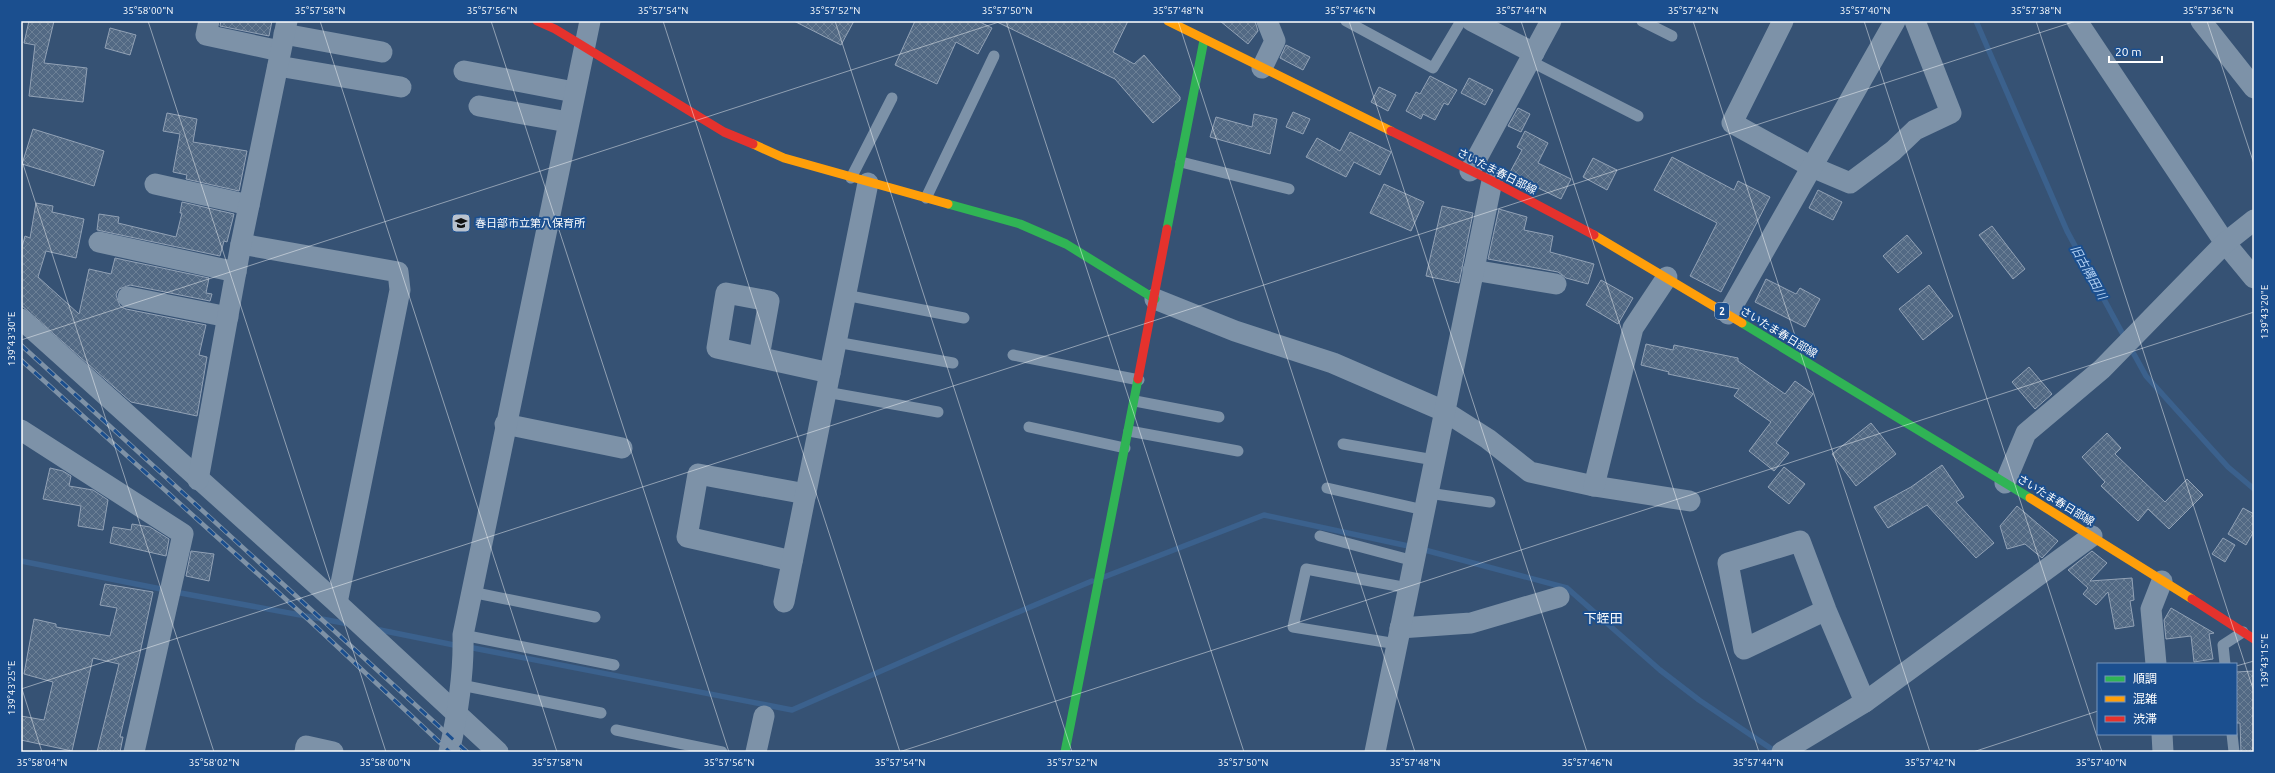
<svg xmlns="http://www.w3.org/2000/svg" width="2275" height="773" viewBox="0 0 2275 773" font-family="Ubuntu,'Noto Sans JP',sans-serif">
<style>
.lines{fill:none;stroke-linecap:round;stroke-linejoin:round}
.stream{stroke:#3b618d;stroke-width:5.5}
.building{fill:url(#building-cross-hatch);stroke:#92a2b6}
.lane{stroke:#7d92a8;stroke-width:11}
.street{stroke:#7d92a8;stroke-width:21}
.fast{stroke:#30b455;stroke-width:9}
.slow{stroke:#ff9f0a;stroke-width:9}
.jam{stroke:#e5322d;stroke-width:9}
.rail-casing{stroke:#7e92a7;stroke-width:4.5}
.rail{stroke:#1b4f8f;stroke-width:3;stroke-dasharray:9;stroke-linecap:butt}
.ticks{fill:none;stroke:#fff;stroke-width:1;stroke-opacity:0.45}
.labels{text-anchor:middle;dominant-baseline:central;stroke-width:4;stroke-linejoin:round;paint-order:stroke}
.shield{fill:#1b4f8f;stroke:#bbcadd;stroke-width:1}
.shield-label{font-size:10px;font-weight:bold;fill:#fff}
.street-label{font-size:11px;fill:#fff;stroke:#1b4f8f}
.poi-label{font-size:11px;fill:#fff;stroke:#1b4f8f;text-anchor:start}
.water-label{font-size:12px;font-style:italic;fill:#b5d3f5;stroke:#1b4f8f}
.quarter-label{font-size:13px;fill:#fff;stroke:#1b4f8f}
.neatline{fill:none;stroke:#fff;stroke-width:1.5}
.ticks-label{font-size:10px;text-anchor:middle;fill:#fff}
</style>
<defs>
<pattern id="building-cross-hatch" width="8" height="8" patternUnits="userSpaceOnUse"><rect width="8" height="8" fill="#526984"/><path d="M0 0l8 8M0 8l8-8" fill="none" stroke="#6c8096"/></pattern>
</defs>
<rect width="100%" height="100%" fill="#365274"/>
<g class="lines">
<!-- stream -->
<g class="stream">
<path d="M1976,21L2067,231L2126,340"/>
<path d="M2130,347L2146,376L2228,467L2254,489"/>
<path d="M1421,549L1567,588L1660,670L1699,700L1776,752"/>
<path d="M21,561L166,590"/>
<path d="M1104,577L1264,515L1413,547"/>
<path d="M175,592L349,624"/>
<path d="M375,629L459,646"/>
<path d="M468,647L792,710L961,636L1092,581"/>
</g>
</g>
<!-- building -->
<g class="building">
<path d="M29,21H54L44,63L87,68L83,102L29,96L35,45L24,43Z"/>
<path d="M221,21H272L269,36L220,26Z"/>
<path d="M794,21H854L841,45Z"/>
<path d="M915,21H978L992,28L978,54L956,42L937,84L895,65Z"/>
<path d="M995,21H1128L1113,52L1134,64L1144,55L1180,97V100L1153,123L1115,79Z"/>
<path d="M1220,21H1255L1258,31L1248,44Z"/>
<path d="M110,28L136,35L130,55L105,48Z"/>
<path d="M1286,45L1310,57L1303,70L1280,58Z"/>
<path d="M1430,76L1457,90L1448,105L1444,103L1435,120L1423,114L1421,119L1406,111L1416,92L1420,94Z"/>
<path d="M1469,78L1493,90L1485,105L1461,93Z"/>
<path d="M1379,87L1396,95L1388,111L1371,102Z"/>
<path d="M1518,108L1530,114L1521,132L1508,126Z"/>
<path d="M1293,112L1310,119L1303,134L1286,127Z"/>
<path d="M167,113L197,119L193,142L247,151L239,191L186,179L187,175L173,172L180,134L163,131Z"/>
<path d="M1254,114L1277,119L1270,154L1210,137L1216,117L1252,127Z"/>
<path d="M33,129L104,151L94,186L22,164Z"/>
<path d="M1525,131L1548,143L1538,163L1571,179L1561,199L1509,174L1522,150L1517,147Z"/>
<path d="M1350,132L1391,152L1380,175L1354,162L1346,177L1306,157L1317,138L1340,151Z"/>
<path d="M1672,157L1734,190L1738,181L1770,197L1721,292L1690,276L1717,223L1654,190Z"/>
<path d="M1593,158L1617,170L1607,190L1583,177Z"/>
<path d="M1384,184L1424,202L1411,231L1370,213Z"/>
<path d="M1818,190L1842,202L1833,220L1809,208Z"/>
<path d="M182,202L234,214L227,242L224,241L220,256L97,230L99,214L119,217L118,223L176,237L182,213H180Z"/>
<path d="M36,203L53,206L52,212L84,219L76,258L46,251L38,277L79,314L89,269L111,274L115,258L209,278L206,293L212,294L210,301L130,285L119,289L116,295L120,306L126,309L206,325L199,355L207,357L197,416L131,402L21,305V251L25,236L30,238Z"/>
<path d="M1442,206L1473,213L1459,283L1426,276Z"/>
<path d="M1499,209L1527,217L1524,230L1553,236L1550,252L1594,264L1588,284L1566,278L1558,272L1488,259Z"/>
<path d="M1992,226L2025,269L2013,279L1979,235Z"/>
<path d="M1907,235L1922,253L1898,273L1883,256Z"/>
<path d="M1766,279L1796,294L1800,288L1820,299L1805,327L1755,302Z"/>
<path d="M1601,280L1633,298L1618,324L1586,305Z"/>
<path d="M1929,285L1953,316L1923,340L1899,309Z"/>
<path d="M1646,344L1673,350L1674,345L1738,358V361L1785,394L1795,381L1813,394L1776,443L1789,453L1774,471L1749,451L1771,422L1734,396L1739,389L1668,374L1669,372L1641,365Z"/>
<path d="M2029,367L2052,394L2035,409L2012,382Z"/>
<path d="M1871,423L1896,454L1856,486L1832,454Z"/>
<path d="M2107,433L2121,448L2115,454L2165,502L2187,479L2203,495L2169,529L2148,509L2138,521L2101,486L2105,482L2082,457Z"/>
<path d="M1942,465L1964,497L1956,502L1994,543L1976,558L1927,505L1888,528L1874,507L1911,487Z"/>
<path d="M1784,467L1805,484L1789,504L1768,487Z"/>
<path d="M50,468L63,471L71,476L69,486L93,490L108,500L103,530L78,526L81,506L43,499Z"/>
<path d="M2017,506L2058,541L2042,558L2025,544L2007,549L2000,526Z"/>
<path d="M2243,508L2254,514V531L2246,545L2228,534Z"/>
<path d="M132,524L150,527L169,539L166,556L110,543L113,527L131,530Z"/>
<path d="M2223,538L2235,545L2225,562L2212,554Z"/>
<path d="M191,551L214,554L209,581L186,576Z"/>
<path d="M2092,551L2107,563L2090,581L2132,578L2134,600L2130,601L2134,626L2115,629L2108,592L2096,605L2083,594L2088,588L2068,570Z"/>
<path d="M105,584L153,592L137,667L120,737H123L120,752H97L119,664L93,658L72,751L21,740V716L44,720L53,682L24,674L34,619L56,624V627L110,636L117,608L100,605Z"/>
<path d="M2171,608L2214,633L2209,634L2213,659L2194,662L2191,636L2166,639L2164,620Z"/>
<path d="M2254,671V752H2241L2240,723H2237L2236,710V672Z"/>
</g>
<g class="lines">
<!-- lane -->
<g class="lane">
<path d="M1346,21L1433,68L1461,21"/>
<path d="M1642,21L1672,36"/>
<path d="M1530,61L1638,116"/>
<path d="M1181,162L1289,189"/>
<path d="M851,178L892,98"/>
<path d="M926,198L994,56"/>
<path d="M845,295L964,318"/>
<path d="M836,342L953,363"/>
<path d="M1013,355L1139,380"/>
<path d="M826,392L938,412"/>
<path d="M1135,401L1219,417"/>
<path d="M1029,427L1125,448"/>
<path d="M1129,431L1238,451"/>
<path d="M1343,444L1434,460"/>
<path d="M1327,488L1424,510"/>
<path d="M1428,493L1490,502"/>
<path d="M1320,536L1414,561"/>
<path d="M471,592L595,617"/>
<path d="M463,635L614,665"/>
<path d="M1397,644L1293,627L1306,569L1408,588"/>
<path d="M2225,664L2223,645L2243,632"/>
<path d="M461,685L601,713"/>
<path d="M616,730L722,752"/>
<path d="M2232,734L2234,752"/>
</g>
<!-- street -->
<g class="street">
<path d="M209,21L206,35L280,51"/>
<path d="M1472,21L1534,53"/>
<path d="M1783,21L1732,123L1812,167L1850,183L1893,151L1915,130L1951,113L1915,21"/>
<path d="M2077,21L2225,243L2254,278"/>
<path d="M2201,21L2254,88"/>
<path d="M284,34L382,52"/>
<path d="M278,66L401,87"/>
<path d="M1262,68L1275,41L1267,21"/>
<path d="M464,71L574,92"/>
<path d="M479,106L568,122"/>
<path d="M1470,171L1551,21"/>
<path d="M155,184L249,205"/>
<path d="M99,242L236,272"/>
<path d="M241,244L398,272L400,290L337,603"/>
<path d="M1473,270L1556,284"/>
<path d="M128,297L228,317"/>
<path d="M1155,299L1235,331L1333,363L1444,411L1488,439L1530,472L1594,486L1690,501"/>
<path d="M1728,314L1895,21"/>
<path d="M21,319L337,603L498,752"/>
<path d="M759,357L769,301L726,293L717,348L830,373"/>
<path d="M505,424L622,448"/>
<path d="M21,430L183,534L134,752"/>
<path d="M198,480L241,244L287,21"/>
<path d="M2005,483L2026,433L2102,369L2225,243L2254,220"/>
<path d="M1594,486L1633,328L1667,277"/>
<path d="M792,561L687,537L698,474L806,494"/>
<path d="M784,602L868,183"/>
<path d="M1826,610L1744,649L1728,563L1800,541L1826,610L1865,702"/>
<path d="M1400,628L1471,623L1559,597"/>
<path d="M2156,664L2151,609L2162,581"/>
<path d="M2162,734L2163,752"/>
<path d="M305,752L306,746L333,752"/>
<path d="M449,752C458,713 464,675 463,635L590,21"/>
<path d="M756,752L764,716"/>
<path d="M1375,752L1492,181"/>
<path d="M1782,752L1865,702L2092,536"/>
</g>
<!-- fast -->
<g class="fast">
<path d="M948,204L1020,224L1066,244L1155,299"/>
<path d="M1167,229L1204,40"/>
<path d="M1742,323L2030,498"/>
<path d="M1065,752L1138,379"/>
</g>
<!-- slow -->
<g class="slow">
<path d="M1168,21L1391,131"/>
<path d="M753,144L784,158L948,204"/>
<path d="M1594,235L1742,323"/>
<path d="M2030,498L2192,599"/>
</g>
<!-- jam -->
<g class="jam">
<path d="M537,21L555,29L724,132L753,144"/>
<path d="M1391,131L1492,181L1594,235"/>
<path d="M1138,379L1167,229"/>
<path d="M2192,599L2254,639"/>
</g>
<defs>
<g id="rail">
<path d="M21,345L467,752"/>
<path d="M21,360L312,623L450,752"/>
</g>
</defs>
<!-- rail casing -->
<use href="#rail" class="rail-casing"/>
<!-- rail -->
<use href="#rail" class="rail"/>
</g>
<!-- ticks -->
<path class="ticks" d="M148,21L386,752M320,21L557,752M491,21L729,752M663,21L900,752M835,21L1072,752M1006,21L1244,752M1178,21L1415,752M1349,21L1587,752M1521,21L1759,752M1693,21L1930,752M1864,21L2102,752M2036,21L2254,692M2207,21L2254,164M21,158L214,752M21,340L1002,21M2236,666L2254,661M21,686L42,752M21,689L2076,21M899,752L2254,312M1973,752L2098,711"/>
<!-- icons -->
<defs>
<symbol id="school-square" viewBox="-11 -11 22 22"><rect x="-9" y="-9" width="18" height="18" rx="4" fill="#b9c2ce" stroke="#1b4f8f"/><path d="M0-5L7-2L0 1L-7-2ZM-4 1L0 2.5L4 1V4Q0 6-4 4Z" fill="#111"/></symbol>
</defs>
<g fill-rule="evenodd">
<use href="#school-square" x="450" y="212" width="22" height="22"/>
</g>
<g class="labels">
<!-- shield labels -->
<rect class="shield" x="1715" y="303" width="14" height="16" rx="3"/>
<g class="shield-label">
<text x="1722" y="311">2</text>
</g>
<!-- street labels -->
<g class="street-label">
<text transform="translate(1497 171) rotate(27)">さいたま春日部線</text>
<text transform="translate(1779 332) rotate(31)">さいたま春日部線</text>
<text transform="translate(2056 500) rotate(31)">さいたま春日部線</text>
</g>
<!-- poi labels -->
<g class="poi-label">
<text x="475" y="223">春日部市立第八保育所</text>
</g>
<!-- water labels -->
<g class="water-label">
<text transform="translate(2089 272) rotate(61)">旧古隅田川</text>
</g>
<!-- quarter labels -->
<g class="quarter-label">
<text x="1603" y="618">下蛭田</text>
</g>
</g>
<!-- border -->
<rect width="2275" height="773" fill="none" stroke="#1b4f8f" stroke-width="44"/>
<!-- legend -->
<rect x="2097" y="663" width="140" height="72" fill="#1b4f8f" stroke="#7695bc"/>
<rect x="2105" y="676" width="20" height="6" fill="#30b455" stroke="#7695bc"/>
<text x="2133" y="683" font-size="12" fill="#ffffff">順調</text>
<rect x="2105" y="696" width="20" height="6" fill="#ff9f0a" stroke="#7695bc"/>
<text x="2133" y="703" font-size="12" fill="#ffffff">混雑</text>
<rect x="2105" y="716" width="20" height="6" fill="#e5322d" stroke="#7695bc"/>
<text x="2133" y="723" font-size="12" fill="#ffffff">渋滞</text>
<!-- scale -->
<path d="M2109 56v6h53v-6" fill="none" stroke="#ffffff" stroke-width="2"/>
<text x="2115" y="56" font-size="12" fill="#ffffff" stroke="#1b4f8f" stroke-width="3" paint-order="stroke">20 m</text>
<rect x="22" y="22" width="2231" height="729" class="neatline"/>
<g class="ticks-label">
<text x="148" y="14">35°58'00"N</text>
<text x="320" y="14">35°57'58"N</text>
<text x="492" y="14">35°57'56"N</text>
<text x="663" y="14">35°57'54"N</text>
<text x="835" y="14">35°57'52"N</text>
<text x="1007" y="14">35°57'50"N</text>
<text x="1178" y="14">35°57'48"N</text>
<text x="1350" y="14">35°57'46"N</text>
<text x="1521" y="14">35°57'44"N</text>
<text x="1693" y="14">35°57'42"N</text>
<text x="1865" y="14">35°57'40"N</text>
<text x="2036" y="14">35°57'38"N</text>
<text x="2208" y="14">35°57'36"N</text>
<text transform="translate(2264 312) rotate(-90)" y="4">139°43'20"E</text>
<text transform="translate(11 339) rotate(-90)" y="4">139°43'30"E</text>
<text transform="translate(2264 661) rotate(-90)" y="4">139°43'15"E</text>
<text transform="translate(11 688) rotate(-90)" y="4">139°43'25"E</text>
<text x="42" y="766">35°58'04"N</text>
<text x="214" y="766">35°58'02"N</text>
<text x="385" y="766">35°58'00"N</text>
<text x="557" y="766">35°57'58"N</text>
<text x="729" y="766">35°57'56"N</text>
<text x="900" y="766">35°57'54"N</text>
<text x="1072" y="766">35°57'52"N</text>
<text x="1243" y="766">35°57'50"N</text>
<text x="1415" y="766">35°57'48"N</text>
<text x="1587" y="766">35°57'46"N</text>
<text x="1758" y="766">35°57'44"N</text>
<text x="1930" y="766">35°57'42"N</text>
<text x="2101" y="766">35°57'40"N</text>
</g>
</svg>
